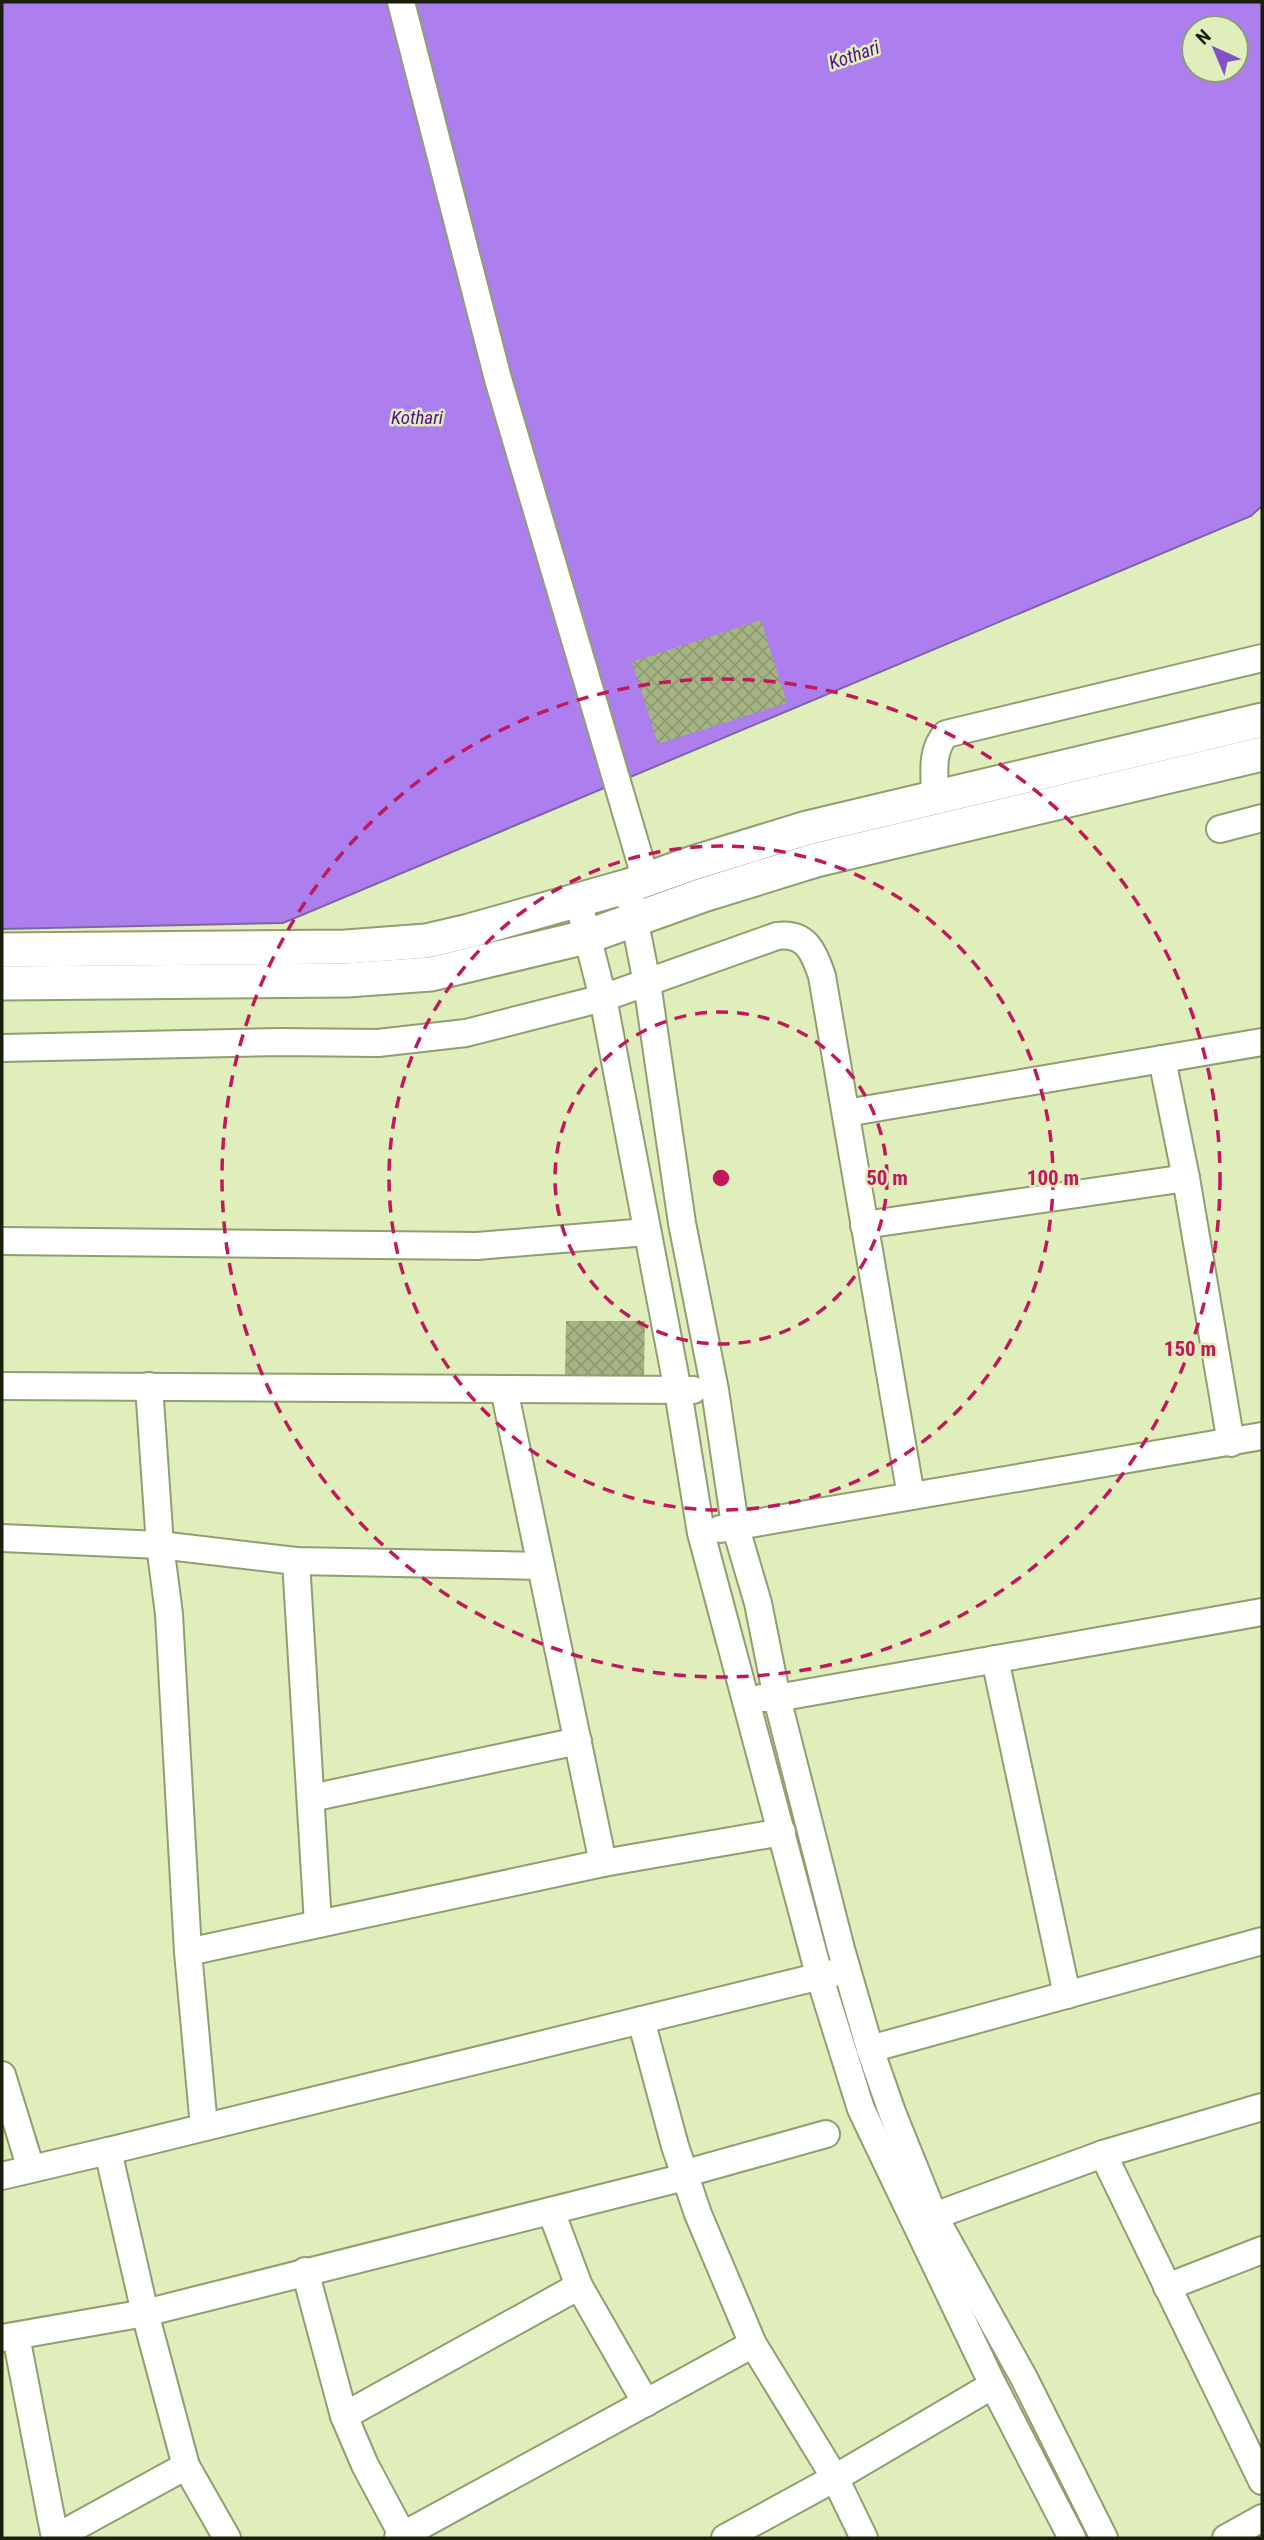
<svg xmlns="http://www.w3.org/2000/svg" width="1264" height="2540" viewBox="0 0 1264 2540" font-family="'Roboto Condensed',sans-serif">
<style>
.water{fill:#ac7eee;stroke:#8062aa;stroke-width:2;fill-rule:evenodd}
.building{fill:url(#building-cross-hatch)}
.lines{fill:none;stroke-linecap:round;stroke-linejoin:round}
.minor-casing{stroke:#919e6f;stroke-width:30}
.major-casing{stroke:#919e6f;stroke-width:37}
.minor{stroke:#fff;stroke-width:26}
.major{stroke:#fff;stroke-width:33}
.ring{fill:none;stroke:#c2185b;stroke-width:3.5;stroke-dasharray:12 9}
.labels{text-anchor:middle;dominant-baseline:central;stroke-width:5;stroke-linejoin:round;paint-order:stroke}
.water-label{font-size:19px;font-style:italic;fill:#580b97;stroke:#dfeebb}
.centre{fill:#c2185b;stroke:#dfeebb;stroke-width:3.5}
.ring-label{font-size:21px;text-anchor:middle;font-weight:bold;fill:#c2185b;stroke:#dfeebb;stroke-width:5;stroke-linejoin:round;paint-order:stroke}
</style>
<defs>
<pattern id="building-cross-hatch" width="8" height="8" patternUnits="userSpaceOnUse" patternTransform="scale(1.75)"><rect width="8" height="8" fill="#a6b484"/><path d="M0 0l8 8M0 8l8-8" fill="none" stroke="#8e9a71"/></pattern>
</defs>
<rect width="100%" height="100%" fill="#dfeebb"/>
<!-- water -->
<path class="water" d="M2,2H1262V506L1251,516L283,923L2,929ZM1194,28H1236V70H1194Z"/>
<!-- building -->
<g class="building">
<path d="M761,620L787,703L658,744L632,662Z"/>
<path d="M566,1321H645L644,1376H565Z"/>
</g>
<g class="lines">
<defs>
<g id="minor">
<path d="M401,2L498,379L646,880"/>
<path d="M935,797C935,776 930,751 946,734L1262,658"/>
<path d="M1220,829L1262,818"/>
<path d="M578,900L603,998L678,1391L701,1533L820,1978L861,2109L993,2385L1072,2538"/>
<path d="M631,902L647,983L682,1223L715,1390L735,1525L758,1603L777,1698L841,1949L870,2049L892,2112L934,2216L1024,2378L1104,2538"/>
<path d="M2,1048L280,1042L378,1043L466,1033L603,998L777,936C806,932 814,952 822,976L911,1496"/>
<path d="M1162,1059L1186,1178L1231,1443"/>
<path d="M846,1113L1262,1042"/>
<path d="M864,1225L1186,1178"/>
<path d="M2,1241L477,1246L647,1232"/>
<path d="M2,1386L693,1390"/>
<path d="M149,1386L160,1545L169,1614L188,1952L204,2127"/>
<path d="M504,1389L603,1863"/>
<path d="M720,1529L1262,1436"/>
<path d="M2,1538L160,1545L296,1561L541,1566"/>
<path d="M296,1561L318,1924"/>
<path d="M995,1659L1067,1995"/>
<path d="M761,1698H777L1262,1612"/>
<path d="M311,1798L578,1741"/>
<path d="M188,1952L603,1863L782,1832"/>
<path d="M641,2020L675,2146L698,2214L753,2344L835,2478L864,2538"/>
<path d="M870,2049L1262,1941"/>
<path d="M2,2075L31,2169"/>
<path d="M108,2151L837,1972"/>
<path d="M1103,2154L1262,2481"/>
<path d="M2,2176L108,2151L145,2313L186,2466L55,2538"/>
<path d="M551,2211L579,2286L646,2403"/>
<path d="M934,2216L1103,2154L1262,2107"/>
<path d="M305,2271L344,2416L365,2465L403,2536"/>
<path d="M1167,2287L1262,2250"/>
<path d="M16,2336L55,2538"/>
<path d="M2,2338L145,2313L685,2177L690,2172L826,2134"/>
<path d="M344,2416L579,2286"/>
<path d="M186,2466L227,2538"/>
<path d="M398,2538L753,2344"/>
<path d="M725,2538L835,2478L993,2385"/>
<path d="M1226,2538L1262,2518"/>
</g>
<g id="major">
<path d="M2,950L346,947L426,941L469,931L628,886L693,863L807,828L1262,720"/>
<path d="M2,983L347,980L431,974L586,937L703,895L816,860L1262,754"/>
</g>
</defs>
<!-- minor casing -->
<use href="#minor" class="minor-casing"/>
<!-- major casing -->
<use href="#major" class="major-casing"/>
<!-- minor -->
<use href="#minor" class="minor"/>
<!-- major -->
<use href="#major" class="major"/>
</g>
<!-- distance rings -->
<g class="ring">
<circle cx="721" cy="1178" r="166"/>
<circle cx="721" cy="1178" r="332"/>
<circle cx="721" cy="1178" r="499"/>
</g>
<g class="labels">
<!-- water labels -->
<g class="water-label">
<text transform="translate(854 55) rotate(-19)">Kothari</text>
<text x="417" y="417">Kothari</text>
</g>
</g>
<circle cx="721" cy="1178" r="10" class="centre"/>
<g class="ring-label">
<text x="887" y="1185">50 m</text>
<text x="1053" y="1185">100 m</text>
<text x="1190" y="1356">150 m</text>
</g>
<!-- border -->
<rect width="1264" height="2540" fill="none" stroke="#1a1f0c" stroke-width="7"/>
<!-- north arrow -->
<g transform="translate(1215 49) rotate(316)"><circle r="33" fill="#dfeebb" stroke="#909b75" stroke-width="2"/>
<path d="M0-5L12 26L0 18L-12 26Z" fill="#8550c7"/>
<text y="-10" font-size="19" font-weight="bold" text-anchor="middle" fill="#1a1f0c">N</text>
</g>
</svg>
